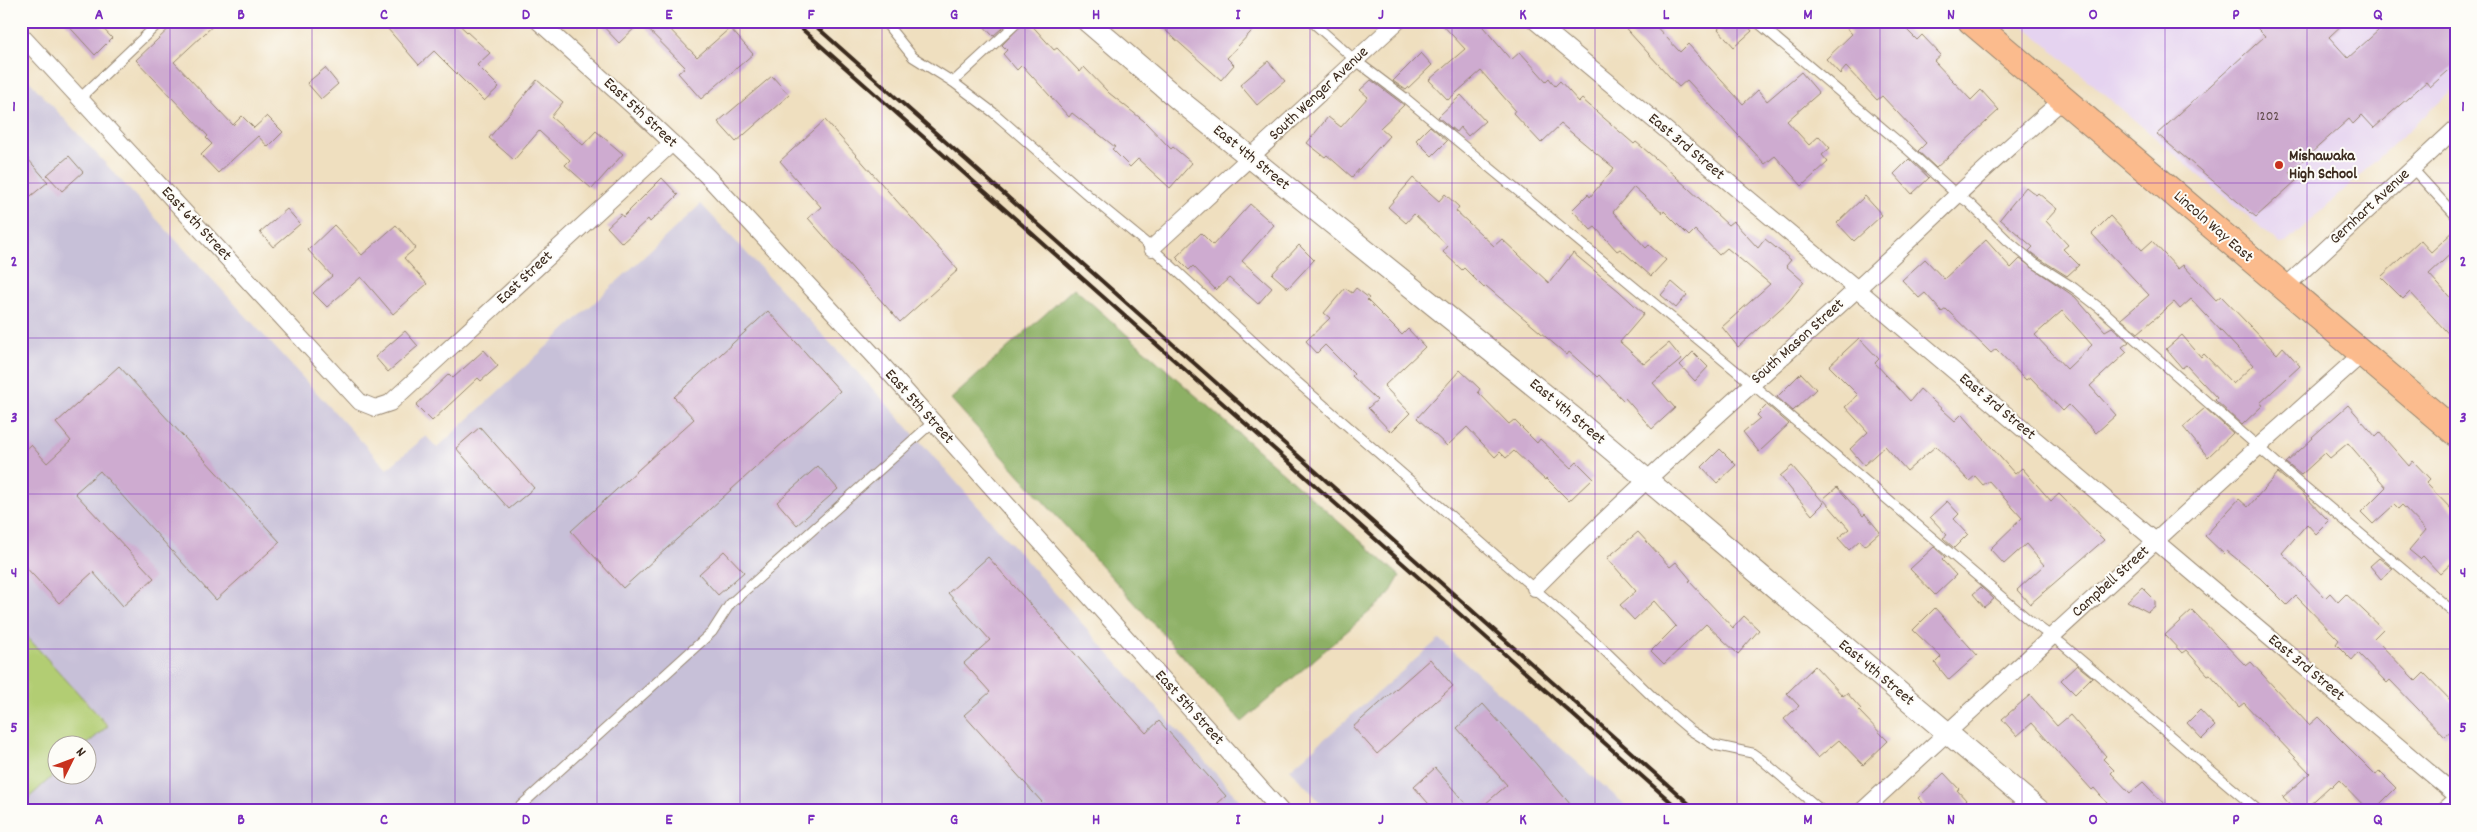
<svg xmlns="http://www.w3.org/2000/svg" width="2477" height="832" viewBox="0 0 2477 832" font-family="Dekko,sans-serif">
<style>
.built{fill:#e5d3f0}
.industrial{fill:#c7c0d8}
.green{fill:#b2cd73;stroke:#767c48}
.forest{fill:#8db065;stroke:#646d42}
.building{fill:#ceabd0;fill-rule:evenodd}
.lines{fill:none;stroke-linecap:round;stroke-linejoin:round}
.service-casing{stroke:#95846e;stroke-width:11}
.minor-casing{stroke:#95846e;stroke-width:18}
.tertiary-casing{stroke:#95846e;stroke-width:23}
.primary-casing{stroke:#95846e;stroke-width:28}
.service{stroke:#fff;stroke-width:9}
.minor{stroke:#fff;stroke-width:16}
.tertiary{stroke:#fff;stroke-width:21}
.primary{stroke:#fbbb8d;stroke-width:26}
.rail{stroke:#3b2a1e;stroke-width:4}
.grid{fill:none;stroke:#7b2cbf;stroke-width:1;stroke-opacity:0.55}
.poi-dot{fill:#c8321e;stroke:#fdfcf7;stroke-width:2}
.labels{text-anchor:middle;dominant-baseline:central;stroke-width:4;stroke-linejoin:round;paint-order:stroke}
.number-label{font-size:14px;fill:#604a4a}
.street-label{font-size:16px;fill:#3b2a1e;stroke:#fdfcf7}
.poi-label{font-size:16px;font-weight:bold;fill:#3b2a1e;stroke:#fdfcf7;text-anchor:start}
.neatline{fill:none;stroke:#7b2cbf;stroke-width:2}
.grid-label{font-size:16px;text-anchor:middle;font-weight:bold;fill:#7b2cbf}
</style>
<rect width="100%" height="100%" fill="#fdfcf7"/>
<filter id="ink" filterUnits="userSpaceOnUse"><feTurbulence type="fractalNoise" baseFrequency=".02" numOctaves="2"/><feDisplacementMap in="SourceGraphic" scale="10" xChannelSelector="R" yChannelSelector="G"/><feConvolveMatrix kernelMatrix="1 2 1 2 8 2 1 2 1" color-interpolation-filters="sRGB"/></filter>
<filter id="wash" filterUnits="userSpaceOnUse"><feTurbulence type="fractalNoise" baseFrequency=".0096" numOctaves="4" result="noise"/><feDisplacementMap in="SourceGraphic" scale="20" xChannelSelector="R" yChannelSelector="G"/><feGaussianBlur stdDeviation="1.12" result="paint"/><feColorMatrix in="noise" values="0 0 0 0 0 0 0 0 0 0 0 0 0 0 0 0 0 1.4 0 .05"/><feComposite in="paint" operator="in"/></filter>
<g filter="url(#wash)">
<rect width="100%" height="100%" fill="#efdfbf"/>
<!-- built -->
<path class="built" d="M2018,21H2456V87L2286,243L2280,244Z"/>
<!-- industrial -->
<g class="industrial">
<path d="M21,72L387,469L426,436L437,448L701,204L885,402L1249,811H21V805L57,772L58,774H88L87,744L108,725L21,630Z"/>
<path d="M1439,639L1632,811H1328L1290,769Z"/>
</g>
<!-- green -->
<path class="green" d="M21,630L108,726L87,744H58L57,772L21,805Z"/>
<!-- forest -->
<path class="forest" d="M1074,288L1400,576L1389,595L1242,722L951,399Z"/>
<g id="blocks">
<!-- building -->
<g class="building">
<path d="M64,21H96L112,38L95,55Z"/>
<path d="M177,21H218L174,62L233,125L242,116L254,128L267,116L283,132L268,147L258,136L218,173L201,155L212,144L206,138L208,136L136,60Z"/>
<path d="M381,21H455L490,53L477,65L499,87L484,101L434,51L419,65Z"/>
<path d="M598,21H662L697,57L730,28L753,54L701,99L678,73L685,67L641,22L619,43Z"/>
<path d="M979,21H1010L993,36Z"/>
<path d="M1025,21H1028L1054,50L1057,48L1080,72L1084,67L1109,93L1144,121L1171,149L1173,147L1192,163L1170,188L1138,159L1130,167L1112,149L1115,147L1072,113L1069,117L1022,65L1017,70L1003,54L1007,50L1002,45Z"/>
<path d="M1155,21H1261L1227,58L1234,65L1221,80Z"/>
<path d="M1439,21H1478L1511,60L1520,52L1546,81L1549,78L1555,86L1560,81L1579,102L1582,99L1634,144L1636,142L1662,164L1728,225L1733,221L1758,248L1765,239L1791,260L1786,266L1804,282L1789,301L1738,347L1722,327L1770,284L1727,248L1719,255L1695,230L1689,236L1664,211L1663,213L1634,187L1613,212L1646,248L1649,245L1666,260L1651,276L1620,249L1617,251L1595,227L1591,230L1572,210L1588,194L1590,197L1614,168L1561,124L1541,143L1513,113L1515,110L1481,71L1448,100L1429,80L1465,49Z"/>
<path d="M1619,21H1651L1680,52L1688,44L1743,104L1758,90L1767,101L1801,72L1819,93L1787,121L1809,145L1819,136L1830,148L1822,155L1828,162L1802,186L1775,156L1765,164L1687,80L1679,87Z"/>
<path d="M1727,21H1744L1752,31L1734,47L1718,29Z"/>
<path d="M1840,21H1898L1917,40L1922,35L1941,55L1934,61L1971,100L1981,90L1999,110L1936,168L1918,151L1926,143L1882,96L1877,100L1846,67L1840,74L1826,59L1852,34Z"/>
<path d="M2265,21H2346L2329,37L2348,58L2389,21H2456V64L2430,87L2426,82L2374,128L2362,115L2353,124L2349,119L2290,172L2297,180L2256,217L2157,134L2265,36L2257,28Z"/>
<path d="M1421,53L1432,65L1406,90L1393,81Z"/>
<path d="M1268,61L1285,81L1257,105L1240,85Z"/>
<path d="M325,68L338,84L321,99L307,83Z"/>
<path d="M772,76L789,95L736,142L718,122Z"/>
<path d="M537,80L563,102L551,117L583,145L596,131L623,154L592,189L565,165L570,160L539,131L514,160L489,138Z"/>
<path d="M1371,80L1404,105L1380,128L1389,136L1352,177L1327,155L1325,157L1307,143L1328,117L1341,127L1368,97L1360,90Z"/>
<path d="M1461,95L1485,121L1468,136L1460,127L1456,132L1438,117Z"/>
<path d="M825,120L958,270L900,322L808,218L821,207L780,161Z"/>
<path d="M1430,126L1447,141L1432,156L1416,140Z"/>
<path d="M21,151L48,182L21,204Z"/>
<path d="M69,156L83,172L62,191L47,175Z"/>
<path d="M1909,159L1929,178L1912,194L1894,174Z"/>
<path d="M662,178L678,195L650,222L648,219L622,243L607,227L621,214L623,217Z"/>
<path d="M1413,178L1439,201L1445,194L1459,207L1456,211L1494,246L1502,239L1549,283L1573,253L1619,291L1644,314L1620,342L1644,364L1669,343L1682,359L1653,383L1675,408L1652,429L1625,398L1623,400L1599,375L1597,377L1569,352L1567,355L1486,286L1484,288L1464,268L1462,270L1443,252L1448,246L1414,214L1406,223L1388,207Z"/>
<path d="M2026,187L2036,195L2038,193L2057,209L2046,221L2068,245L2063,249L2079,265L2067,276L2037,257L2029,251L2033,247L2000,219Z"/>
<path d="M1865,196L1882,215L1854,241L1837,223Z"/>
<path d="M1250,204L1274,225L1242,261L1272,288L1258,304L1229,278L1216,290L1193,266L1189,270L1176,257L1201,233L1213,245Z"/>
<path d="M287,209L300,224L273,247L260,232Z"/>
<path d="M2110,216L2142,250L2152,241L2178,269L2183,265L2216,300L2221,296L2277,354L2283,347L2300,366L2260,403L2263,405L2242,425L2215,400L2217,398L2186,365L2182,368L2166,349L2182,335L2201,357L2204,354L2233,384L2253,365L2191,299L2180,309L2174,302L2138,333L2121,319L2149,295L2092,234Z"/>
<path d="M334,225L362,255L396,225L416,248L404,258L427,284L393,314L361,277L327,307L313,293L332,276L308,250Z"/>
<path d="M2456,229V249L2429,274L2456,304V342L2410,292L2403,299L2381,277L2420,240L2431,252Z"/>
<path d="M1986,240L2011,268L2020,259L2075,297L2105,331L2112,327L2129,342L2122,347L2127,352L2090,386L2116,415L2096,433L2069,405L2063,411L2030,377L2026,380L1996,349L1991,353L1946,309L1942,312L1925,293L1919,298L1902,280L1925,259L1944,279ZM2062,311L2092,345L2067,369L2035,335Z"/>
<path d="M1299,245L1314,260L1288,288L1272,274Z"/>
<path d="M1672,282L1687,295L1676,308L1661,295Z"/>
<path d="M1345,288L1352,293L1356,288L1369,298L1367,300L1402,335L1408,329L1425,347L1384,386L1410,413L1391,432L1368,408L1377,400L1352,376L1354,374L1325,345L1317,353L1306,341L1330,318L1324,313Z"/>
<path d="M768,311L840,391L623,588L571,531L694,419L674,397Z"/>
<path d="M405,331L418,346L388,372L375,357Z"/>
<path d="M1859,338L1879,359L1875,363L1910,401L1920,389L1955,421L1962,414L2015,474L2022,468L2051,501L2059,494L2104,540L2030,604L2017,590L2044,565L2026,544L2004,564L1990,549L2022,518L1989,481L1983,485L1975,476L1969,481L1936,446L1907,471L1885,446L1864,465L1850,449L1868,432L1845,407L1858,395L1829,366Z"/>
<path d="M484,350L498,366L481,381L478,378L432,421L416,405L449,374L453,378Z"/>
<path d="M1693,352L1708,367L1695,381L1680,365Z"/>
<path d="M119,366L280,542L216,600L100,471L75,493L154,578L123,606L93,572L59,603L21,562V454L31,445L47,463L71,441L56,423Z"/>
<path d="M1460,370L1480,389L1478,392L1509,424L1514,420L1537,443L1540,439L1571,468L1577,462L1593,478L1569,501L1546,478L1545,480L1514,451L1506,458L1500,452L1495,457L1467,427L1447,446L1417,418Z"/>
<path d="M1801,373L1816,389L1793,411L1777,397Z"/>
<path d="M1767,405L1789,424L1759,452L1743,432L1760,418L1757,415Z"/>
<path d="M2348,405L2376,437L2380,433L2409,466L2413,461L2430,479L2426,483L2456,514V559L2440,574L2423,556L2420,559L2409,550L2426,530L2402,505L2398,509L2394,505L2373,524L2361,512L2386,487L2348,443L2330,458L2325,453L2301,475L2286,463L2313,438L2312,437Z"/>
<path d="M2205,408L2233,433L2208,457L2183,427Z"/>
<path d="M480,427L534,488L509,509L456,448Z"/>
<path d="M1720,449L1736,465L1717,483L1702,467Z"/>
<path d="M818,466L838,489L797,525L777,502Z"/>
<path d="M1792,466L1824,503L1812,515L1780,476Z"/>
<path d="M2278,473L2300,491L2329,521L2316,534L2307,524L2282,553L2325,598L2330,593L2338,602L2346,594L2383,629L2374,638L2416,681L2424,673L2456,706V727L2445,737L2390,680L2387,683L2358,653L2352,660L2336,644L2339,640L2296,596L2287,605L2260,578L2227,551L2224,554L2205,536L2239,499L2248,507Z"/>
<path d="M1837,487L1863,516L1865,514L1880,532L1864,546L1860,540L1849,550L1838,538L1849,529L1823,499Z"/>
<path d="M1947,501L1959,514L1954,519L1968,534L1954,548L1943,538L1947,535L1930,517Z"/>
<path d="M1638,532L1670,567L1676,562L1691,580L1689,581L1733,628L1744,616L1759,630L1738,654L1706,624L1664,664L1651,651L1676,626L1654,601L1634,620L1620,605L1636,591L1607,558Z"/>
<path d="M1934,547L1945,557L1942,560L1956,575L1935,595L1910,569Z"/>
<path d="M724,551L744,572L718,595L699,574Z"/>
<path d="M988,557L1146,733L1159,721L1226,796L1209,811H1050L964,715L990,692L964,663L990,640L948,593Z"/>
<path d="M2379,558L2393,569L2381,579L2370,566Z"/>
<path d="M1981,587L1994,599L1984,607L1973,594Z"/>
<path d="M2142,587L2155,600V606L2148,612L2127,601Z"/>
<path d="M1935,608L1977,655L1949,680L1935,663L1941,657L1913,630Z"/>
<path d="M2192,610L2246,666L2251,662L2309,725L2318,717L2376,775L2379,771L2396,788L2373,811H2369L2339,780L2331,788L2330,786L2303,811H2296L2283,797L2310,773L2244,703L2239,707L2210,674L2208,675L2186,650L2182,653L2165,635Z"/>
<path d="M1430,659L1453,686L1377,754L1353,727Z"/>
<path d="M2077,665L2092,677L2075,694L2061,680Z"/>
<path d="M1815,666L1843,696L1847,693L1861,709L1859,711L1888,741L1863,765L1839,740L1818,758L1784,719L1799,706L1787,693Z"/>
<path d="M2030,695L2057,726L2070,715L2106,756L2103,759L2114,770L2111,773L2130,793L2143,782L2171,811H2114L2094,788L2092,790L2064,759L2032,723L2017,736L2002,719Z"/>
<path d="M1483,704L1520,745L1576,811H1477L1507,785L1457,728Z"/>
<path d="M2200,710L2215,726L2202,739L2187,723Z"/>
<path d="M1435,768L1472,811H1435L1414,787Z"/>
<path d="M1944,773L1959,789L1957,790L1976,811H1930L1918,798Z"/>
</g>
</g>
</g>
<g filter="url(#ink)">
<use href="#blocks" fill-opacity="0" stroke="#95846e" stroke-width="1"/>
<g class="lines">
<defs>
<g id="service">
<path d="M884,21L913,57L953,82L994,113L1090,197L1152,248L1297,382L1600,646L1663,707L1690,730L1714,745L1752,753L1762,760L1822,811"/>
<path d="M1311,21L1355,60L1404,97L1752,384L2030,621L2062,644L2259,811"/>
<path d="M1756,21L1907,149L1956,194L1969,203L2007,240L2033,262L2074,288L2101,309L2280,466L2456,614"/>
<path d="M953,82L1019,21"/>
<path d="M80,98L161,21"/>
<path d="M2412,168L2456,216"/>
<path d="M515,811L712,632L730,604L933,422"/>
</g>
<g id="minor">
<path d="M538,21L635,108L707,176L877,359L1281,811"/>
<path d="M1535,21L1857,289L2456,795"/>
<path d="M21,35L360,402L375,408L390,403L672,143"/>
<path d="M1152,248L1398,21"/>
<path d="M2284,288L2456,128"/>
<path d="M1535,588C1638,484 1749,388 1857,289C1926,226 1991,160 2063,100"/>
<path d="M1862,811L2259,446L2362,354"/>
</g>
<g id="tertiary">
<path d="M1087,21L1179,100L1575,419L2040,811"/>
<path d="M2447,811L2456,803"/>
</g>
<path id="primary" d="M1971,21L2456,433"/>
</defs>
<!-- service casing -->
<use href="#service" class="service-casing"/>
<!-- minor casing -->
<use href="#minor" class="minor-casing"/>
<!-- tertiary casing -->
<use href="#tertiary" class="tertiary-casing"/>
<!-- primary casing -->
<use href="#primary" class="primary-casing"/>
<!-- service -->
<use href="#service" class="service"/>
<!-- minor -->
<use href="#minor" class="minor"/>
<!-- tertiary -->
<use href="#tertiary" class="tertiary"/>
<!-- primary -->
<use href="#primary" class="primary"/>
<!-- rail -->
<g class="rail">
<path d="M793,21L1681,811"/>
<path d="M810,21L1697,811"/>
</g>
</g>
</g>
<!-- grid -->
<path class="grid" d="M170,21V811M312,21V811M455,21V811M597,21V811M740,21V811M882,21V811M1025,21V811M1167,21V811M1310,21V811M1452,21V811M1595,21V811M1737,21V811M1880,21V811M2022,21V811M2165,21V811M2307,21V811M21,183H2456M21,338H2456M21,494H2456M21,649H2456"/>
<!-- markers -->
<circle class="poi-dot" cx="2279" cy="165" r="5"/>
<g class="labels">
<!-- number labels -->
<g class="number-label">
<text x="2268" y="117">1202</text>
</g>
<!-- street labels -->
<g class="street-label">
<text transform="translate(1319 94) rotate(-43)">South Wenger Avenue</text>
<text transform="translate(640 113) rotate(43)">East 5th Street</text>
<text transform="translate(1686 147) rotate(40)">East 3rd Street</text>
<text transform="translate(1251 158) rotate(39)">East 4th Street</text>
<text transform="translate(2370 207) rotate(-43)">Gernhart Avenue</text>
<text transform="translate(196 224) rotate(47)">East 6th Street</text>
<text transform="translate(2213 227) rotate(41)">Lincoln Way East</text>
<text transform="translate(525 278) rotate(-43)">East Street</text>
<text transform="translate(1798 342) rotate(-42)">South Mason Street</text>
<text transform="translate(919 407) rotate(48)">East 5th Street</text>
<text transform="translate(1997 407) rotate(40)">East 3rd Street</text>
<text transform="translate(1567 412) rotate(40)">East 4th Street</text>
<text transform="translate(2111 582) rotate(-42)">Campbell Street</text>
<text transform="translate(2306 668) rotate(40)">East 3rd Street</text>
<text transform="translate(1876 673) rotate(40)">East 4th Street</text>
<text transform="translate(1189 708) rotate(48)">East 5th Street</text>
</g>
<!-- poi labels -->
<g class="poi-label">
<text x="2289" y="156">Mishawaka<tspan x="2289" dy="18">High School</tspan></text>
</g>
</g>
<!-- margin -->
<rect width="2477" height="832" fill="none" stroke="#fdfcf7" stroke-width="55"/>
<!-- north arrow -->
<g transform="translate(72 760) rotate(48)"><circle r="24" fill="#fdfcf7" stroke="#afa8a0"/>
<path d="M0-4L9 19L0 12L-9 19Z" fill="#c8321e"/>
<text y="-8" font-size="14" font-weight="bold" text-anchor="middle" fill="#3b2a1e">N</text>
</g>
<rect x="28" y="28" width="2422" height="776" class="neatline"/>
<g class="grid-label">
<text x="99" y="19">A</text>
<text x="241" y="19">B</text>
<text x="384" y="19">C</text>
<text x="526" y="19">D</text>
<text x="669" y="19">E</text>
<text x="811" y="19">F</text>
<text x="954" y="19">G</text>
<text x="1096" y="19">H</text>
<text x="1238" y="19">I</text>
<text x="1381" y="19">J</text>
<text x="1523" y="19">K</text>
<text x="1666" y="19">L</text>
<text x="1808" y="19">M</text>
<text x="1951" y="19">N</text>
<text x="2093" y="19">O</text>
<text x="2236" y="19">P</text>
<text x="2378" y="19">Q</text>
<text x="14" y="111">1</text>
<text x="2463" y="111">1</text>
<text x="14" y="266">2</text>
<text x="2463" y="266">2</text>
<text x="14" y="422">3</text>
<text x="2463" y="422">3</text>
<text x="14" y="577">4</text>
<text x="2463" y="577">4</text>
<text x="14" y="732">5</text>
<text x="2463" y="732">5</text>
<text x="99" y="824">A</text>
<text x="241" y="824">B</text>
<text x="384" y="824">C</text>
<text x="526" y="824">D</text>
<text x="669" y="824">E</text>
<text x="811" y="824">F</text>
<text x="954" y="824">G</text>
<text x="1096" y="824">H</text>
<text x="1238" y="824">I</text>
<text x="1381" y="824">J</text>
<text x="1523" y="824">K</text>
<text x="1666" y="824">L</text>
<text x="1808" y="824">M</text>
<text x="1951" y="824">N</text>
<text x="2093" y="824">O</text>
<text x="2236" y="824">P</text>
<text x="2378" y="824">Q</text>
</g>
</svg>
